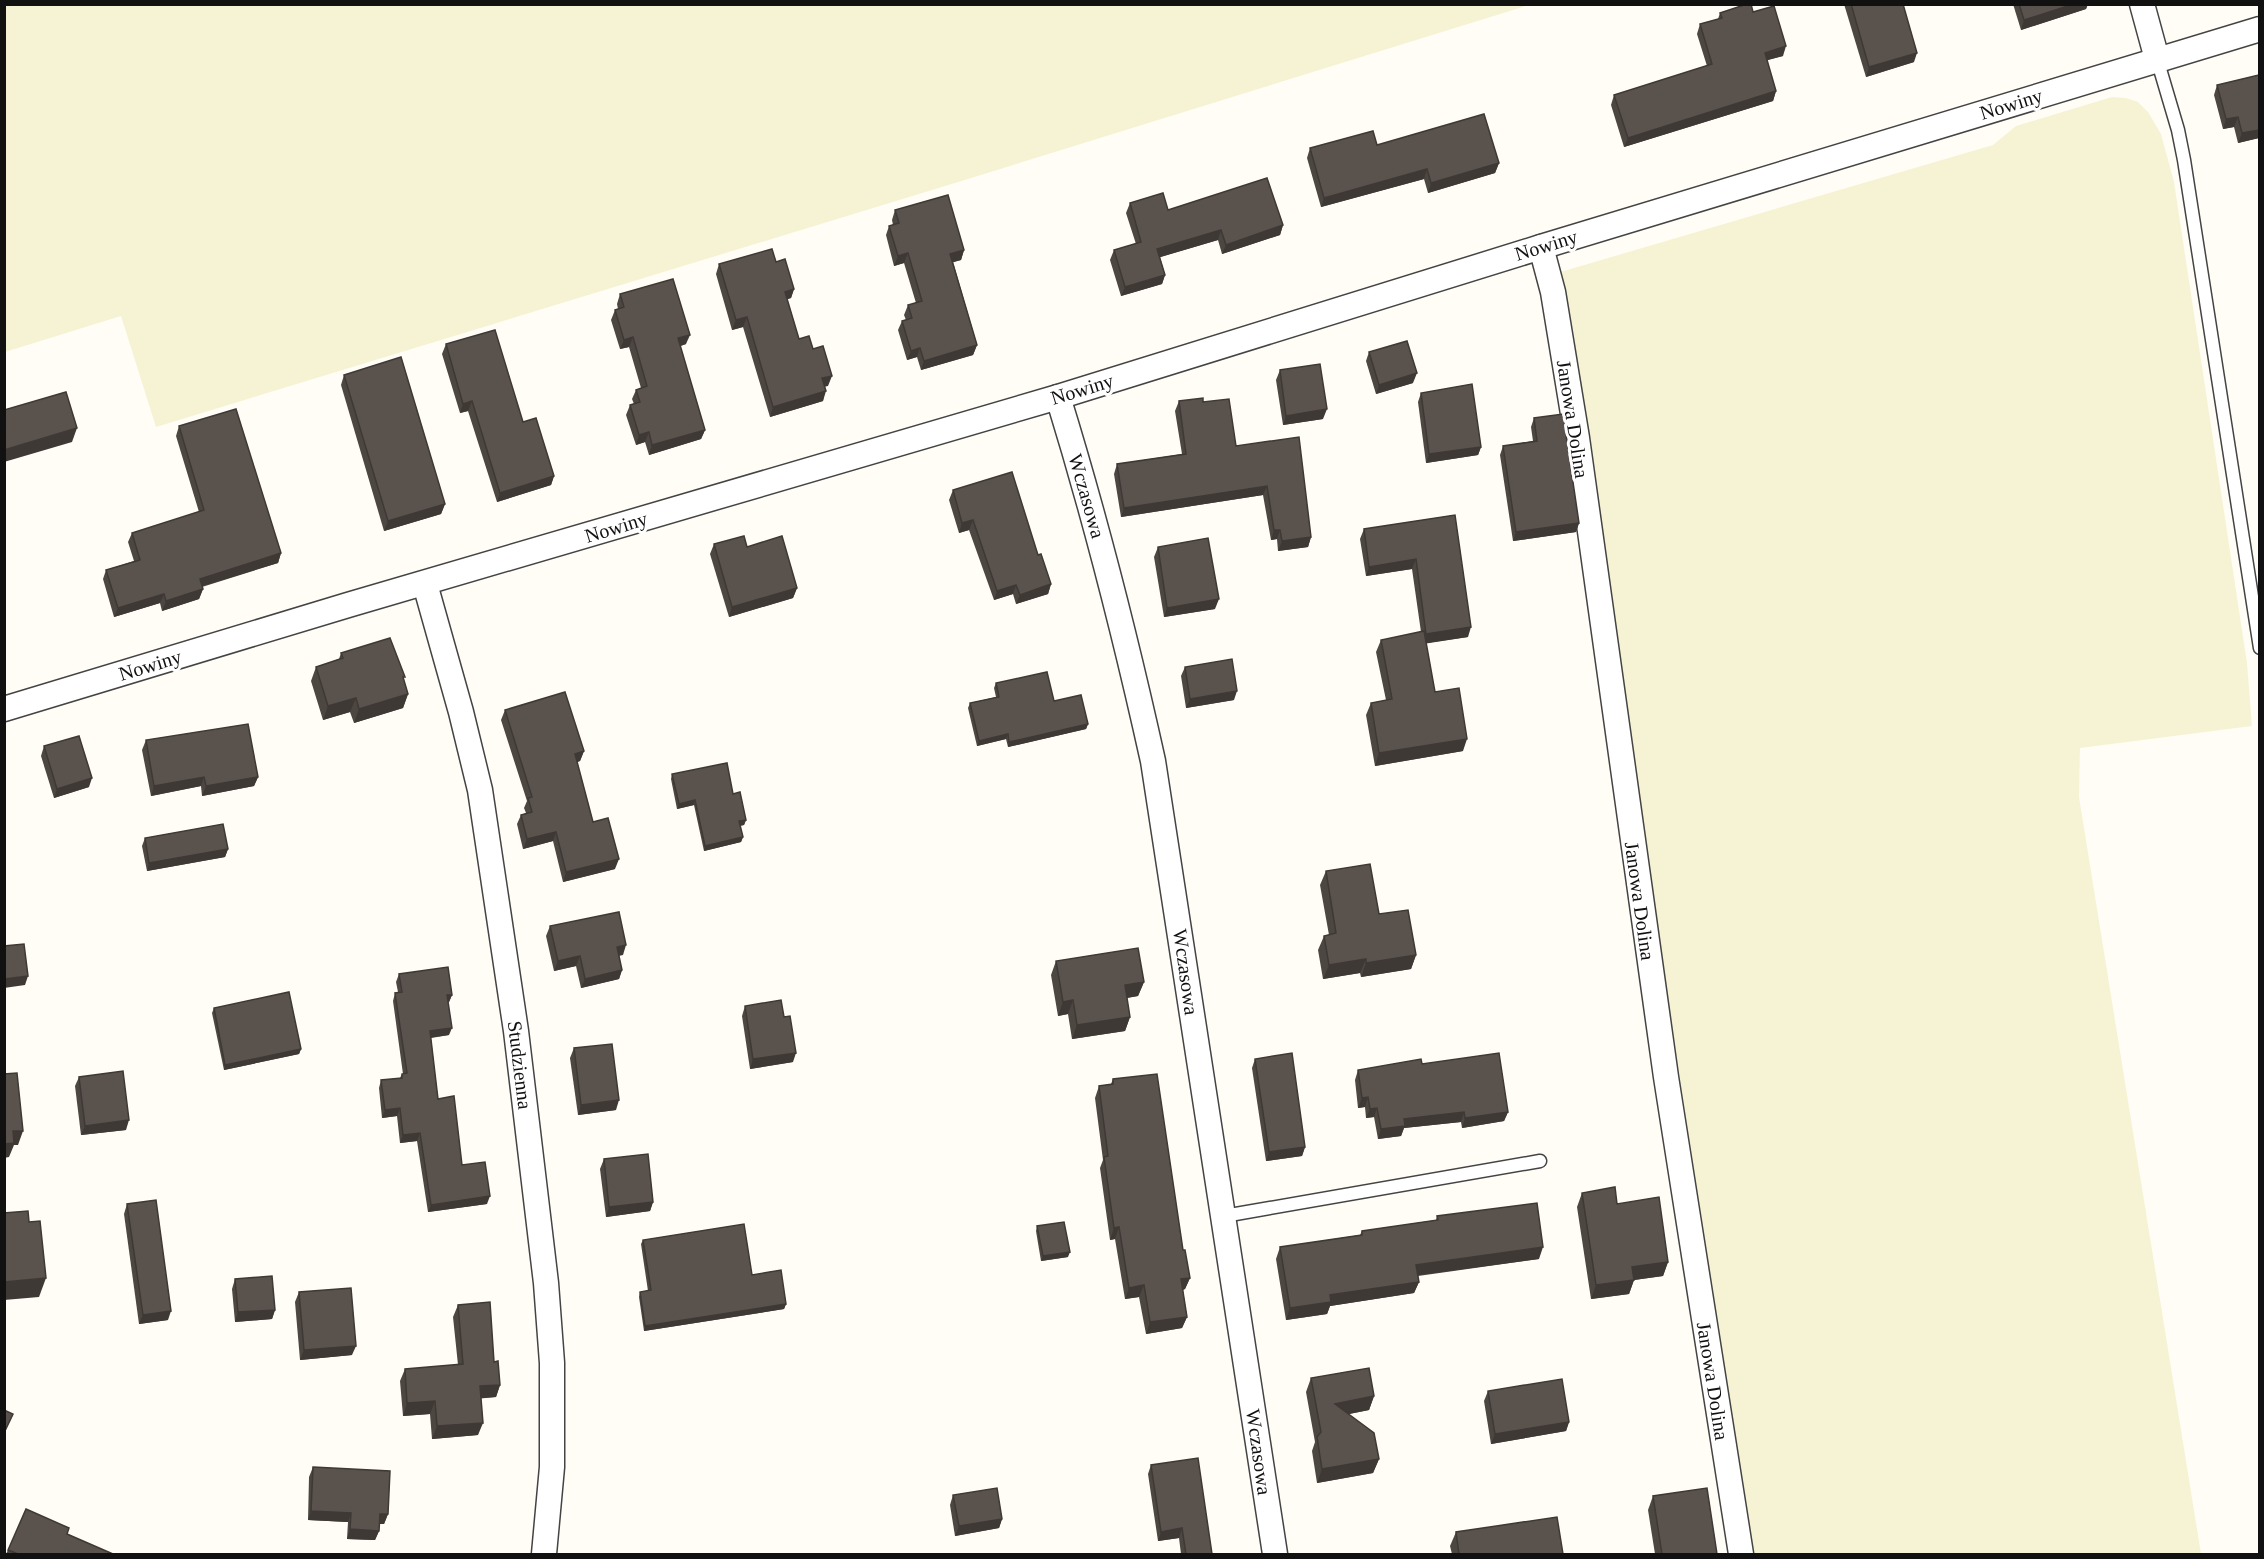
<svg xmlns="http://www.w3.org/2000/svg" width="2264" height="1559" viewBox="0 0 2264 1559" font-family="'Times New Roman',serif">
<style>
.farmland{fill:#f6f3d4}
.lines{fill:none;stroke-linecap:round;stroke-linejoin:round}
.lane-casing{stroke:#444;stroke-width:15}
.street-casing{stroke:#444;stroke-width:27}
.lane{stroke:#fff;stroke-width:12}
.street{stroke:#fff;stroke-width:24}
.wall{fill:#4d4742}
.shaded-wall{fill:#3f3936}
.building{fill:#5a524d;stroke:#3f3936;stroke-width:1.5}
.labels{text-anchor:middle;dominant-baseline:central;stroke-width:6;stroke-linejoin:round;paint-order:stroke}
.street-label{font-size:20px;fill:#111;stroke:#fff}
</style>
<rect width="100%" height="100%" fill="#fffdf5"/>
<!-- farmland -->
<g class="farmland">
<path d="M5,4H1529V5L968,179L156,427L121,316L5,352Z"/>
<path d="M2112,97L2126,98L2138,102L2148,112L2161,134L2174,182L2247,663L2252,726L2080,748L2079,797L2201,1554H1748L1557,273L1993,145L2016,126Z"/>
</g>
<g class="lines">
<defs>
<g id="lane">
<path d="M2157,59L2178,130L2184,160L2260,648"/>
<path d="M1224,1216L1540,1161"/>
</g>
<g id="street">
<path d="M2142,4L2157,59"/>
<path d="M1541,247L1553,292L1577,438L1666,1077L1741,1554"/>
<path d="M1058,397C1095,517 1126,639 1153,761L1275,1554"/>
<path d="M425,584L461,712L480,790L516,1031L546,1283L552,1363V1467L544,1554"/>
<path d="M4,709L348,605L1058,397L1541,247L2260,29"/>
</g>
</defs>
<!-- lane casing -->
<use href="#lane" class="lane-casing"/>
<!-- street casing -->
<use href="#street" class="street-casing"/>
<!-- lane -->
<use href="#lane" class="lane"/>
<!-- street -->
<use href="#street" class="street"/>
</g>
<!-- wall -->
<g class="wall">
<path d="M1844,4H1903L1914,62L1866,77Z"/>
<path d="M2013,4H2088L2086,9L2021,30Z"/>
<path d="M1753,12L1783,56L1767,60L1776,91L1773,101L1624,147L1611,105L1614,95L1707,66L1697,34L1700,24L1718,19L1720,13Z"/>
<path d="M2259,75V138L2238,143L2234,127L2223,129L2214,95L2217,85Z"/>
<path d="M1377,145L1499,163L1495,173L1428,193L1424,179L1321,207L1307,158L1310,148Z"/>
<path d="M1130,203L1168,210L1283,225L1280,235L1222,254L1218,240L1160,257L1165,275L1162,284L1121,296L1110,260L1114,250L1136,244L1126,213Z"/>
<path d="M895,210L964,250L961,260L953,262L977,345L973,355L921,370L917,357L907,360L898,330L902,321L906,320L904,315L908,305L916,303L904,263L894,266L886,235L889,226L893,225L892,220Z"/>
<path d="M776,262L794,289L791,298L787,299L799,339L813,349L828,386H825L823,401L770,417L743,327L732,330L716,274L719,264Z"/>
<path d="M620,294L686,344L680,346L705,430L701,439L649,455L645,442L636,445L626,415L630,405L634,404L632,399L636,390L641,388L629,347L620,349L611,320L615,310L618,309L617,304Z"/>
<path d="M446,344L554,476L551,485L497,502L468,411L460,413L442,354Z"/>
<path d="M1369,352L1413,383L1376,394L1366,361Z"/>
<path d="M1280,370L1323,419L1283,425L1276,380Z"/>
<path d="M344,375L445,504L441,514L384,531L341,385Z"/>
<path d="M1421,393L1481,447L1478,455L1426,463L1418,402Z"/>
<path d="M1179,401L1203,402L1236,446L1311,537L1308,547L1278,551L1277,539L1271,540L1263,495L1121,517L1114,474L1117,464L1182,454L1175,411Z"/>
<path d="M1534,418L1579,523L1576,532L1513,541L1500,455L1503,446L1533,441L1531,427Z"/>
<path d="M179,426L281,553L278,563L202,587L203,589L199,599L162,611L160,603L114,617L103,579L106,570L134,561L128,542L132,533L199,512L176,436Z"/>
<path d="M953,490L1038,555L1051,584L1048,594L1016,604L1013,594L994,600L969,530L959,533L949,500Z"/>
<path d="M1455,515L1468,637L1426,643L1435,692L1463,751L1375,766L1366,715L1371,703L1386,700L1376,652L1381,640L1421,632L1412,569L1366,576L1360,539L1364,529Z"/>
<path d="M714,544L747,547L797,588L793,598L729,617L710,554Z"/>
<path d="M1158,547L1215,609L1164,617L1154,557Z"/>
<path d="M341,653L404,681L408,694L403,708L354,723L350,712L323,720L311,681L316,667L339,659Z"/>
<path d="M1185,667L1234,700L1186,708L1181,676Z"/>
<path d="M996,683L1054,701L1088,724L1086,729L1008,747L1006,739L977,746L968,708L970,703L996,697L994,688Z"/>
<path d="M505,710L584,751L580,761L577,762L593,822L615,869L563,882L553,841L523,849L517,824L521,815L526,813L524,808L527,801L501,720Z"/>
<path d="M146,740L258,777L254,786L202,796L201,786L151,796L142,750Z"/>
<path d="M44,746L89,787L54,798L41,756Z"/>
<path d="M672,774L733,794L746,820L744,825L740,826L743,837L741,842L704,851L694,805L677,809L671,779Z"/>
<path d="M145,838L228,849L225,857L147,871L142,846Z"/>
<path d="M1326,871L1379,914L1416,955L1411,969L1361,977L1360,973L1323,979L1318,950L1324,936L1329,935L1320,885Z"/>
<path d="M550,926L623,955H619L622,970L619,979L581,988L576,966L554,971L546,936Z"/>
<path d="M1056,961L1144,982L1138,996L1127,998L1130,1017L1125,1031L1072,1039L1068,1014L1058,1016L1051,975Z"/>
<path d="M399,974L452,995L449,1002L448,1003L449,1035L431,1038L438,1099L462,1165L487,1204L428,1212L417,1141L400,1143L397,1116L382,1118L379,1088L381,1080L400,1078L402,1074H403L393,1001L395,993L398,992L396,982Z"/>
<path d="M745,1006L793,1062L750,1069L742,1016Z"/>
<path d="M214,1008L301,1049L299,1054L224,1070L212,1013Z"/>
<path d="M574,1048L616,1110L578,1115L570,1058Z"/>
<path d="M1255,1059L1305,1147L1302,1156L1266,1161L1252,1068Z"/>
<path d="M1422,1064L1508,1112L1504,1121L1462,1128L1461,1122L1404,1128L1401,1136L1378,1139L1374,1117L1366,1118L1365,1107L1358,1108L1355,1080L1358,1070Z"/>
<path d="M79,1077L126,1130L81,1135L75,1086Z"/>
<path d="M1113,1079L1183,1250L1190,1278L1185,1289L1183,1290L1187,1317L1182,1328L1146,1334L1139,1297L1125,1299L1115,1239L1110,1240L1100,1168L1103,1160L1095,1098L1099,1086L1111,1084Z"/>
<path d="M604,1159L653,1202L650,1211L606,1217L600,1169Z"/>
<path d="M1582,1193L1617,1204L1668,1262L1663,1276L1634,1280L1629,1294L1591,1299L1577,1207Z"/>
<path d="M127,1204L168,1320L139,1324L124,1214Z"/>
<path d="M1437,1216L1539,1259L1418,1276L1419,1282L1414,1293L1330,1306L1327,1314L1286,1320L1276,1259L1280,1247L1360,1235L1362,1231L1436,1220Z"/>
<path d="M1037,1226L1068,1257L1041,1261L1036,1231Z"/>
<path d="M643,1240L786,1304L784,1309L644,1331L639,1297L640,1292L648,1291L641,1244Z"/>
<path d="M235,1279L275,1310L272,1319L235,1322L232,1289Z"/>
<path d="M299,1292L352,1355L300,1360L295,1302Z"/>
<path d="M458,1305L500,1385L496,1397L481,1398L478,1435L432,1439L430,1414L403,1416L400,1381L405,1369L458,1365L453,1317Z"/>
<path d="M1311,1378L1374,1396L1369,1410L1349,1414L1379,1459L1373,1473L1317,1483L1312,1451L1315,1442L1306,1392Z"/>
<path d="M1488,1391L1569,1422L1566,1431L1491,1444L1484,1401Z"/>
<path d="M1151,1465L1212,1554H1181L1179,1538L1158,1541L1148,1474Z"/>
<path d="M313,1467L388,1514L384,1524H379V1531L375,1540L347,1539L348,1522L308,1520L309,1477Z"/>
<path d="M953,1495L1002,1519L999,1528L955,1536L950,1505Z"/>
<path d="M1653,1496L1717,1554H1655L1648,1510Z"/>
<path d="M1456,1532L1563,1554H1452L1450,1546Z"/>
<path d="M67,1534L113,1554H6L8,1550Z"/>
</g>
<!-- shaded-wall -->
<g class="shaded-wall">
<path d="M2074,4H2088L2086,9L2021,30L2024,20Z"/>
<path d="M1786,46L1783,56L1761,62L1765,53Z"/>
<path d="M1917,53L1914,62L1866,77L1869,67Z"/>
<path d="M1776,91L1773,101L1624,147L1628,138Z"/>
<path d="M2238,117L2234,127L2223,129L2226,119Z"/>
<path d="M2259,130V138L2238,143L2242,133Z"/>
<path d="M1499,163L1495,173L1428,193L1431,183Z"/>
<path d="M1427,169L1424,179L1321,207L1324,198Z"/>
<path d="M1283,225L1280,235L1222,254L1226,245Z"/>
<path d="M1221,230L1218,240L1154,259L1157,249Z"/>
<path d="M964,250L961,260L947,264L950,254Z"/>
<path d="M908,253L904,263L894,266L898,256Z"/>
<path d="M1165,275L1162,284L1121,296L1125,287Z"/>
<path d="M794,289L791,298L782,301L785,292Z"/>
<path d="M747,317L743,327L732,330L736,320Z"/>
<path d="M690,335L686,344L675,348L678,338Z"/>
<path d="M633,337L629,347L620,349L624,340Z"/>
<path d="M977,345L973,355L921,370L924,361Z"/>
<path d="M920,348L917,357L907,360L911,351Z"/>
<path d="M1417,373L1413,383L1376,394L1379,385Z"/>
<path d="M832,376L828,386L819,388L822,378Z"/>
<path d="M826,391L823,401L770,417L773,407Z"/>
<path d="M472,401L468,411L460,413L463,404Z"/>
<path d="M1327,409L1323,419L1283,425L1286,416Z"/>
<path d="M77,428L72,442L4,462V450Z"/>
<path d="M705,430L701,439L649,455L652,445Z"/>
<path d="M649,432L645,442L636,445L639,435Z"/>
<path d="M1481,447L1478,455L1426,463L1429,454Z"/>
<path d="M554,476L551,485L497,502L500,493Z"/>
<path d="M1267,486L1263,495L1121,517L1124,508Z"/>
<path d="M445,504L441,514L384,531L388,521Z"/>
<path d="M973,520L969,530L959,533L962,523Z"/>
<path d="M1579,523L1576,532L1513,541L1516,532Z"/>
<path d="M1274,530H1280L1277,539L1271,540Z"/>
<path d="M1311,537L1308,547L1278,551L1282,541Z"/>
<path d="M281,553L278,563L196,588L200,579Z"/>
<path d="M1416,559L1412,569L1366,576L1369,567Z"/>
<path d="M1051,584L1048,594L1016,604L1020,595Z"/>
<path d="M1016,585L1013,594L994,600L997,591Z"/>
<path d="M797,588L793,598L729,617L732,607Z"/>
<path d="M203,589L199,599L162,611L166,601Z"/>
<path d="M164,594L160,603L114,617L118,608Z"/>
<path d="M1219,599L1215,609L1164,617L1167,608Z"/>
<path d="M1471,627L1468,637L1423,644L1426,634Z"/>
<path d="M1237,691L1234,700L1186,708L1190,699Z"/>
<path d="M408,694L403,708L354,723L359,709Z"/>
<path d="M356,698L350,712L323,720L328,706Z"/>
<path d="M1088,724L1086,729L1008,747L1009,742Z"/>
<path d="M1008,734L1006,739L977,746L979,741Z"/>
<path d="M1467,739L1463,751L1375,766L1379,753Z"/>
<path d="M584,751L580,761L572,764L575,754Z"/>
<path d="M204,777L201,786L151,796L154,786Z"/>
<path d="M258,777L254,786L202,796L206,786Z"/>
<path d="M92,778L89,787L54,798L57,789Z"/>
<path d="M695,800L694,805L677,809L679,804Z"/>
<path d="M746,820L744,825L737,826L739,821Z"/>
<path d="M556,832L553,841L523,849L527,839Z"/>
<path d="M743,837L741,842L704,851L705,846Z"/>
<path d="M228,849L225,857L147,871L149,863Z"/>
<path d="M619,859L615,869L563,882L566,872Z"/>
<path d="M626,945L623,955L614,957L617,947Z"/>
<path d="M1416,955L1411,969L1361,977L1366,963Z"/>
<path d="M580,956L576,966L554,971L558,961Z"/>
<path d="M1366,959L1360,973L1323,979L1329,965Z"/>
<path d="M622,970L619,979L581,988L585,979Z"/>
<path d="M28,976L25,985L4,988L5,979Z"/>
<path d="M1144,982L1138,996L1120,999L1125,985Z"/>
<path d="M447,995H452L449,1002L444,1003Z"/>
<path d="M1073,1000L1068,1014L1058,1016L1063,1002Z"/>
<path d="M1130,1017L1125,1031L1072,1039L1077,1025Z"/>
<path d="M452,1028L449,1035L428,1038L430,1031Z"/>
<path d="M301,1049L299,1054L224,1070L225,1065Z"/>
<path d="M796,1053L793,1062L750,1069L753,1059Z"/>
<path d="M1368,1097L1365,1107L1358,1108L1362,1098Z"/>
<path d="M619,1100L616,1110L578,1115L581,1105Z"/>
<path d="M400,1108L397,1116L382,1118L385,1110Z"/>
<path d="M1377,1108L1374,1117L1366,1118L1370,1109Z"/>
<path d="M1464,1112L1461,1122L1404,1128L1401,1136L1378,1139L1381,1129L1404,1119Z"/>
<path d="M1508,1112L1504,1121L1462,1128L1465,1118Z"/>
<path d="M129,1120L126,1130L81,1135L85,1126Z"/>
<path d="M13,1131H23L18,1145H14L9,1157L4,1158V1144Z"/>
<path d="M420,1133L417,1141L400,1143L403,1135Z"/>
<path d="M1305,1147L1302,1156L1266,1161L1269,1152Z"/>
<path d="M490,1196L487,1204L428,1212L431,1205Z"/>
<path d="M653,1202L650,1211L606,1217L609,1207Z"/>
<path d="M1119,1227L1115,1239L1110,1240L1114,1228Z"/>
<path d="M1543,1247L1539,1259L1412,1276L1416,1265Z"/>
<path d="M1070,1252L1068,1257L1041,1261L1043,1256Z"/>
<path d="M1668,1262L1663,1276L1634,1280L1629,1294L1591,1299L1596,1285L1632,1267Z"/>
<path d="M46,1278L39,1297L4,1300V1282Z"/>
<path d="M1190,1278L1185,1289L1177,1291L1181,1279Z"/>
<path d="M1419,1282L1414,1293L1330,1306L1327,1314L1286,1320L1290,1308L1330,1295Z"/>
<path d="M1144,1285L1139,1297L1125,1299L1129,1288Z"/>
<path d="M786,1304L784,1309L644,1331L645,1326Z"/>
<path d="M275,1310L272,1319L235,1322L238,1312Z"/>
<path d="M171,1311L168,1320L139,1324L143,1315Z"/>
<path d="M1187,1317L1182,1328L1146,1334L1150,1322Z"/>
<path d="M356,1346L352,1355L300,1360L304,1350Z"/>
<path d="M500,1385L496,1397L475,1399L480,1386Z"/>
<path d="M1374,1396L1369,1410L1329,1418L1335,1404Z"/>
<path d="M435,1401L430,1414L403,1416L407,1403Z"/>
<path d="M1569,1422L1566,1431L1491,1444L1495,1434Z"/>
<path d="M483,1423L478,1435L432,1439L437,1426Z"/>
<path d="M1379,1459L1373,1473L1317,1483L1322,1469Z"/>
<path d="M311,1511L351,1513L348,1522L308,1520Z"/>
<path d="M380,1514H388L384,1524H376Z"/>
<path d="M1002,1519L999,1528L955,1536L959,1526Z"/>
<path d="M1182,1528L1179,1538L1158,1541L1161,1532Z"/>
<path d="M350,1529L379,1531L375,1540L347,1539Z"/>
</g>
<!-- building -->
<g class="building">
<path d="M1747,4H1751L1753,12L1774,6L1786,46L1765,53L1776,91L1628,138L1614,95L1712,64L1700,24L1722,18L1720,13Z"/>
<path d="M1851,4H1903L1917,53L1869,67Z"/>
<path d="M2019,4H2074L2024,20Z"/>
<path d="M2259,75V130L2242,133L2238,117L2226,119L2217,85Z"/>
<path d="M1484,114L1499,163L1431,183L1427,169L1324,198L1310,148L1373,131L1377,145Z"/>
<path d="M1267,178L1283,225L1226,245L1221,230L1157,249L1165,275L1125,287L1114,250L1141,242L1130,203L1163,193L1168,210Z"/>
<path d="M948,195L964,250L950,254L977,345L924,361L920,348L911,351L902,321L912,318L908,305L922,301L908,253L898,256L889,226L899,223L895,210Z"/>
<path d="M772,249L776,262L785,259L794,289L785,292L799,339L809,336L813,349L823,346L832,376L822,378L826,391L773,407L747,317L736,320L719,264Z"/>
<path d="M673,279L690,335L678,338L705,430L652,445L649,432L639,435L630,405L640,402L636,390L647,386L633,337L624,340L615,310L624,307L620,294Z"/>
<path d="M495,330L523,422L536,418L554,476L500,493L472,401L463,404L446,344Z"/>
<path d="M1407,341L1417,373L1379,385L1369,352Z"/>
<path d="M401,357L445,504L388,521L344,375Z"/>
<path d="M1320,364L1327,409L1286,416L1280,370Z"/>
<path d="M1472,384L1481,447L1429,454L1421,393Z"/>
<path d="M66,392L77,428L4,450V410Z"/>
<path d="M1203,398V402L1229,399L1236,446L1299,437L1311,537L1282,541L1280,530H1274L1267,486L1124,508L1117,464L1186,454L1179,401Z"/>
<path d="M236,409L281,553L200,579L203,589L166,601L164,594L118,608L106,570L140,560L132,533L204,510L179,426Z"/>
<path d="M1563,414L1579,523L1516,532L1503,446L1537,441L1534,418Z"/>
<path d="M1012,472L1038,555L1041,554L1051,584L1020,595L1016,585L997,591L973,520L962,523L953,490Z"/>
<path d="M1455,515L1471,627L1426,634L1416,559L1369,567L1364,529Z"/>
<path d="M744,536L747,547L782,536L797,588L732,607L714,544Z"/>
<path d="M1208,538L1219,599L1167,608L1158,547Z"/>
<path d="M1424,631L1435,692L1459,688L1467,739L1379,753L1371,703L1392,699L1381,640Z"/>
<path d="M390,638L405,677H403L408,694L359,709L356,698L328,706L316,667L343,658L341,653Z"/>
<path d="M1232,659L1237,691L1190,699L1185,667Z"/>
<path d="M1047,672L1054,701L1081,695L1088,724L1009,742L1008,734L979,741L970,703L999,697L996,683Z"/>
<path d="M565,692L584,751L575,754L593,822L608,818L619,859L566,872L556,832L527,839L521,815L532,812L528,798L532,797L505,710Z"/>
<path d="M248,724L258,777L206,786L204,777L154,786L146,740Z"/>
<path d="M79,736L92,778L57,789L44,746Z"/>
<path d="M727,763L733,794L740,792L746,820L739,821L743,837L705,846L695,800L679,804L672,774Z"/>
<path d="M223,824L228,849L149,863L145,838Z"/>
<path d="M1370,864L1379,914L1408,910L1416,955L1366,963V959L1329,965L1324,936L1336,933L1326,871Z"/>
<path d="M619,912L626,945L617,947L622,970L585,979L580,956L558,961L550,926Z"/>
<path d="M24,944L28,976L5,979V984L4,985V946Z"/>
<path d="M1138,948L1144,982L1125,985L1130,1017L1077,1025L1073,1000L1063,1002L1056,961Z"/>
<path d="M448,967L452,995H447L452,1028L430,1031L438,1099L454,1096L462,1165L485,1162L490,1196L431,1205L420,1133L403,1135L400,1108L385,1110L381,1080L402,1078V1074L407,1073L395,993L402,992L399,974Z"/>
<path d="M289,992L301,1049L225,1065L214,1008Z"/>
<path d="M781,1000L784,1017L790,1016L796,1053L753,1059L745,1006Z"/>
<path d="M612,1044L619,1100L581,1105L574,1048Z"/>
<path d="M1292,1053L1305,1147L1269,1152L1255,1059Z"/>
<path d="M1499,1053L1508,1112L1465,1118L1464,1112L1404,1119L1405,1126L1381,1129L1377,1108L1370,1109L1368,1097L1362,1098L1358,1070L1421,1059L1422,1064Z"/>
<path d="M123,1071L129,1120L85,1126L79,1077Z"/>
<path d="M17,1073L23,1131H13L14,1143L4,1144V1074Z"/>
<path d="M1157,1074L1183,1250H1185L1190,1278L1181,1279L1187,1317L1150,1322L1144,1285L1129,1288L1119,1227L1114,1228L1104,1157L1108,1156L1099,1086L1113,1084V1079Z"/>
<path d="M648,1154L653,1202L609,1207L604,1159Z"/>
<path d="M1615,1187L1617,1204L1659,1197L1668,1262L1632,1267L1634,1280L1596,1285L1582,1193Z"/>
<path d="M156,1200L171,1311L143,1315L127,1204Z"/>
<path d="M1537,1203L1543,1247L1416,1265L1419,1282L1330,1295L1331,1302L1290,1308L1280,1247L1362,1235V1231L1438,1220L1437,1216Z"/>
<path d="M28,1211L29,1222L40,1221L46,1278L4,1282V1213Z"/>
<path d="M1064,1222L1070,1252L1043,1256L1037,1226Z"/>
<path d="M744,1224L752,1275L781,1270L786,1304L645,1326L640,1292L651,1290L643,1240Z"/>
<path d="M272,1276L275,1310L238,1312L235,1279Z"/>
<path d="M351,1288L356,1346L304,1350L299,1292Z"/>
<path d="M490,1302L494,1362L498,1361L500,1385L480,1386L483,1423L437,1426L435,1401L407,1403L405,1369L463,1364L458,1305Z"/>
<path d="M1369,1368L1374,1396L1335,1404L1374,1433L1379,1459L1322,1469L1317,1437L1321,1432L1311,1378Z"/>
<path d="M1562,1379L1569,1422L1495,1434L1488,1391Z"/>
<path d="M4,1410L13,1414L4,1433Z"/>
<path d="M1198,1458L1212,1554H1186L1182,1528L1161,1532L1151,1465Z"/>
<path d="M313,1467L390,1471L388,1514H380L379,1531L350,1529L351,1513L311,1511Z"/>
<path d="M997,1488L1002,1519L959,1526L953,1495Z"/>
<path d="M1707,1488L1717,1554H1662L1653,1496Z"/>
<path d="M26,1509L69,1528L67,1534L113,1554H18L8,1550Z"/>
<path d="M1557,1517L1563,1554H1459L1456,1532Z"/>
</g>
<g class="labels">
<!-- street labels -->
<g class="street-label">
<text transform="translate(2011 104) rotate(-17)">Nowiny</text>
<text transform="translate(1546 245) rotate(-17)">Nowiny</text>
<text transform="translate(1082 389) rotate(-17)">Nowiny</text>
<text transform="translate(1573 419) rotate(81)">Janowa Dolina</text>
<text transform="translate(1087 496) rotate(74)">Wczasowa</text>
<text transform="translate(616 527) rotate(-17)">Nowiny</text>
<text transform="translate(150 665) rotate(-17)">Nowiny</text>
<text transform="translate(1640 901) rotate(82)">Janowa Dolina</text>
<text transform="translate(1186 972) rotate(82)">Wczasowa</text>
<text transform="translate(520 1065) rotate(83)">Studzienna</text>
<text transform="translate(1713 1381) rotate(81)">Janowa Dolina</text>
<text transform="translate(1259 1452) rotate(82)">Wczasowa</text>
</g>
</g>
<!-- border -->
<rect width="2264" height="1559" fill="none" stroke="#111111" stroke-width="12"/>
</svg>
